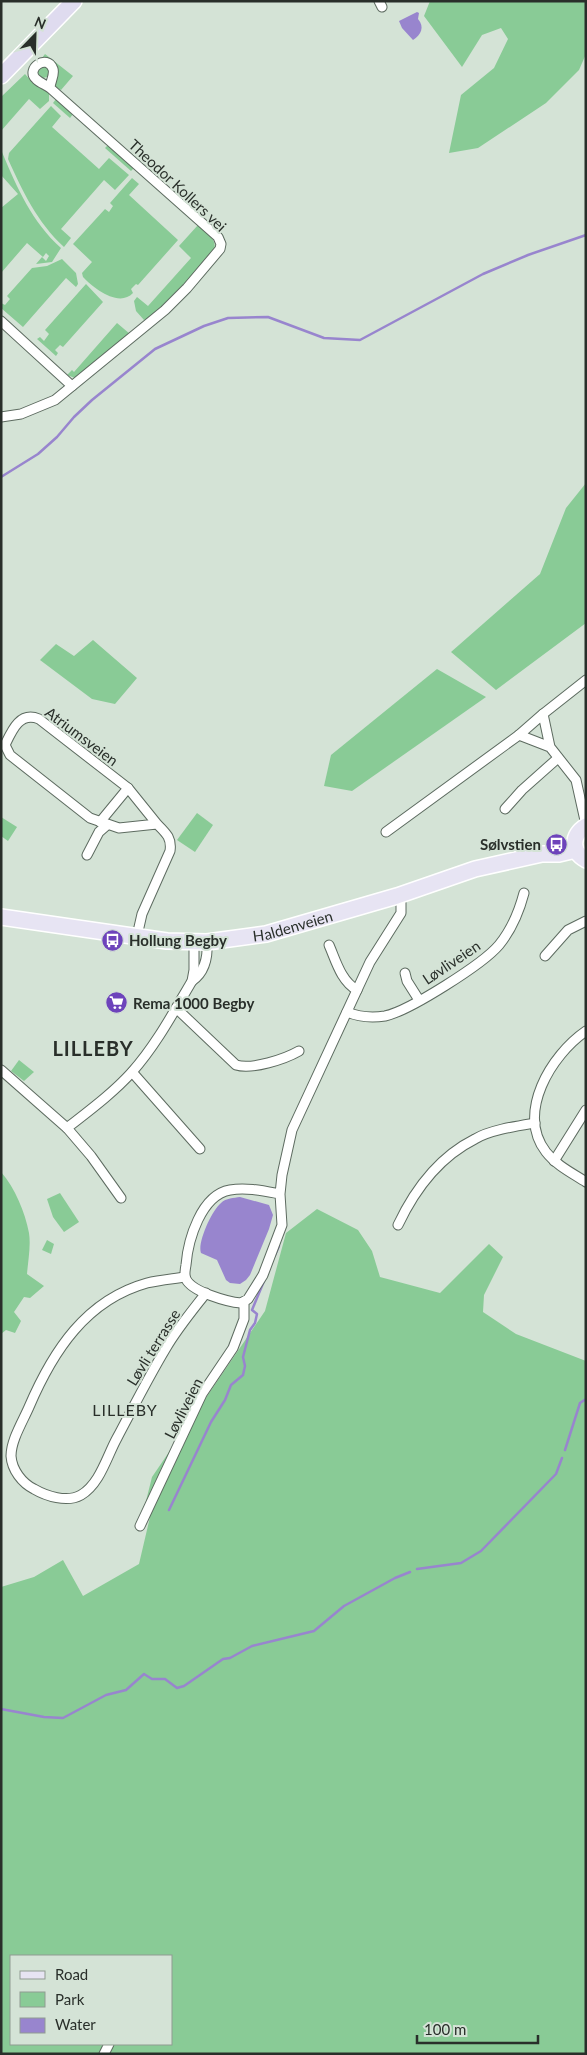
<svg xmlns="http://www.w3.org/2000/svg" width="587" height="2055" viewBox="0 0 587 2055" font-family="Lato,sans-serif">
<style>
.green{fill:#89cb96;fill-rule:evenodd}
.water{fill:#9885ce}
.lines{fill:none;stroke-linecap:round;stroke-linejoin:round}
.stream{stroke:#9885ce;stroke-width:2.5}
.minor-casing{stroke:#5d6b60;stroke-width:11}
.primary-casing{stroke:#fff;stroke-width:18}
.trunk-casing{stroke:#fff;stroke-width:18}
.minor{stroke:#fff;stroke-width:9}
.primary{stroke:#e7e4f3;stroke-width:15}
.trunk{stroke:#dfdbef;stroke-width:15}
.labels{text-anchor:middle;dominant-baseline:central;stroke-width:4;stroke-linejoin:round;paint-order:stroke}
.street-label{font-size:15px;fill:#292f2a;stroke:#d4e3d6}
.poi-label{font-size:15px;font-weight:bold;fill:#292f2a;stroke:#d4e3d6;text-anchor:start}
.neighbourhood-label{font-size:16px;letter-spacing:1px;fill:#292f2a;stroke:#d4e3d6}
.district-label{font-size:20px;font-weight:bold;letter-spacing:1px;fill:#292f2a;stroke:#d4e3d6}
</style>
<rect width="100%" height="100%" fill="#d4e3d6"/>
<!-- green -->
<g class="green">
<path d="M430,1H586V54L579,70L546,103L478,148L449,153L461,95L494,68L508,39L501,28L482,35L462,67L424,16Z"/>
<path d="M45,54L73,76L61,90L54,86L45,58H42Z"/>
<circle cx="43" cy="72" r="6"/>
<path d="M25,74L33,83L49,93V101L40,109L29,99L1,131V97Z"/>
<path d="M56,99L73,114L70,118L53,103Z"/>
<path d="M51,106L61,116L52,127L99,169L109,158L129,175L115,190L104,180L61,229L71,238L64,247C37,222 23,192 8,159L9,153Z"/>
<path d="M108,145L134,168L131,171L105,148Z"/>
<path d="M2,152C17,188 32,222 61,248L52,262L36,264L42,257L46,261L49,256L46,253L43,257L27,243L1,273V208L18,194L1,175Z"/>
<path d="M132,178L139,184L129,195L178,240L138,285L136,284L131,289L133,293C119,308 93,288 83,277L82,273L92,262L73,244L105,209L109,212L113,206L110,203Z"/>
<path d="M198,225C205,232 218,239 214,250L180,290L147,319L144,320L136,311L134,301L137,297L148,306L191,258L179,246Z"/>
<path d="M62,259L76,273L78,284L76,287L66,278L23,327L1,308V303L5,305L10,299L7,296L32,268L47,266Z"/>
<path d="M86,284L103,302L63,347L60,345L55,350L58,353L56,356L37,339L40,337L44,341L49,334L45,330Z"/>
<path d="M117,323L130,334L75,378L67,375L72,370L74,372Z"/>
<path d="M586,483V623L496,690L451,652L540,574L566,508Z"/>
<path d="M93,640L137,678L115,704L92,699L40,660L56,644L74,656Z"/>
<path d="M437,669L486,697L352,791L324,786L331,755Z"/>
<path d="M197,813L213,825L195,852L177,840Z"/>
<path d="M1,817L17,827L8,841L1,836Z"/>
<path d="M19,1060L34,1072L24,1081L11,1071Z"/>
<path d="M1,1172C15,1188 25,1212 29,1233C31,1246 28,1261 27,1274L44,1286L30,1298L24,1297L14,1312L21,1321L15,1333L6,1330L1,1334Z"/>
<path d="M60,1193L79,1222L64,1232L53,1217L47,1199Z"/>
<path d="M317,1209L358,1230L372,1251L380,1277L440,1293L489,1244L503,1257L484,1295L483,1312L516,1334L586,1361V2054H1V1587L34,1577L63,1560L83,1596L139,1564L150,1517L145,1505L152,1477L265,1311L286,1233ZM11,1956H171V2044H11Z"/>
<path d="M47,1240L54,1244L51,1254L42,1250Z"/>
</g>
<!-- water -->
<g class="water">
<path d="M417,12L419,13L418,19C425,27 421,35 413,40L402,28L399,21Z"/>
<path d="M240,1197L269,1205L273,1215L269,1229L250,1275L246,1280L240,1284L230,1283L226,1280L217,1260L201,1253C197,1243 212,1210 221,1203C226,1198 234,1198 240,1197Z"/>
</g>
<g class="lines">
<!-- stream -->
<g class="stream">
<path d="M1,477L38,454L57,437L74,417L92,400L155,349L204,326L228,318L268,317L324,338L360,340L483,274L528,255L586,235"/>
<path d="M275,1255L279,1246"/>
<path d="M565,1450L580,1403L586,1399"/>
<path d="M169,1510L211,1422L225,1400L231,1385L243,1375L245,1366L243,1357L250,1330L255,1323L257,1314L252,1310L264,1281"/>
<path d="M417,1569L461,1563L481,1551L556,1474L562,1458"/>
<path d="M1,1709L44,1717L63,1718L106,1695L126,1690L144,1674L152,1679H165L177,1688L184,1686L223,1659L230,1658L252,1646L314,1631L344,1606L395,1578L410,1572"/>
</g>
<defs>
<g id="minor">
<path d="M379,1L382,7"/>
<path d="M1,321L72,386"/>
<path d="M1,417L21,414L55,400L165,310L187,288L220,249L221,244L218,237L50,88C46,85 40,83 36,79C25,69 47,53 53,69C55,75 50,82 50,88"/>
<path d="M543,714L586,680"/>
<path d="M550,747L519,735L543,714L550,747L576,780L586,825"/>
<path d="M505,809L522,790L558,758"/>
<path d="M100,822L128,788"/>
<path d="M386,832L519,735"/>
<path d="M87,855L99,832L107,825"/>
<path d="M137,936L142,914L170,851C172,838 166,833 157,824L119,828L90,818L10,755L5,745C12,730 20,711 39,719L128,788L157,824"/>
<path d="M329,945C336,961 341,981 357,990"/>
<path d="M545,956L568,930L586,921"/>
<path d="M405,973L407,981L419,1000"/>
<path d="M192,981C205,972 208,958 207,942"/>
<path d="M176,1008L236,1065C252,1070 285,1059 299,1051"/>
<path d="M347,1012C359,1017 372,1018 385,1016C409,1011 483,964 499,945C512,929 519,912 524,893"/>
<path d="M586,1031C551,1055 516,1113 546,1152C556,1165 572,1173 586,1182"/>
<path d="M1,1070L67,1128"/>
<path d="M132,1072L200,1149"/>
<path d="M554,1161L586,1110"/>
<path d="M280,1194C264,1191 246,1187 230,1190C201,1195 188,1240 186,1265C185,1270 184,1275 186,1279C192,1292 228,1302 241,1303L248,1299L263,1275L282,1225L280,1194L282,1175L292,1130L370,962L401,913V903L397,896"/>
<path d="M121,1198L91,1156L67,1128C90,1110 113,1093 132,1072C156,1045 173,1013 192,981L194,970V943"/>
<path d="M398,1225C415,1189 439,1157 475,1139C490,1130 517,1126 535,1123"/>
<path d="M185,1277C172,1279 159,1280 147,1283C86,1300 53,1351 29,1407C23,1421 11,1440 11,1456C12,1470 22,1483 34,1489C46,1496 67,1503 81,1495C100,1484 107,1456 117,1438C133,1408 148,1378 166,1348C177,1329 192,1311 206,1293"/>
<path d="M140,1526L202,1394L233,1348L244,1319V1303"/>
<path d="M104,2054L109,2044"/>
</g>
<g id="primary">
<path d="M586,826C572,835 570,851 586,860"/>
<path id="s1" d="M1,917L167,941L207,942L266,934L397,896L475,869L542,854H559L576,850"/>
</g>
<path id="trunk" d="M1,76L74,1"/>
</defs>
<!-- minor casing -->
<use href="#minor" class="minor-casing"/>
<!-- primary casing -->
<use href="#primary" class="primary-casing"/>
<!-- trunk casing -->
<use href="#trunk" class="trunk-casing"/>
<!-- minor -->
<use href="#minor" class="minor"/>
<!-- primary -->
<use href="#primary" class="primary"/>
<!-- trunk -->
<use href="#trunk" class="trunk"/>
</g>
<!-- icons -->
<defs>
<symbol id="bus-disc" viewBox="-11 -11 22 22"><circle r="9.5" fill="#6d43bb" stroke="#d4e3d6"/><path d="M-5-6H5V4H4V6H2V4H-2V6H-4V4H-5ZM-3.5-4V0h7V-4ZM-3.5 1.2v1.5H-2V1.2ZM2 1.2v1.5H3.5V1.2Z" fill="#fff"/></symbol>
<symbol id="supermarket-disc" viewBox="-11 -11 22 22"><circle r="9.5" fill="#6d43bb" stroke="#d4e3d6"/><path d="M-6-5.5h2.5l.6 2H6L4.5 2H-2.5L-4.4-4H-6ZM-1.5 3.2a1.3 1.3 0 1 0 .1 0ZM3 3.2a1.3 1.3 0 1 0 .1 0Z" fill="#fff"/></symbol>
</defs>
<g fill-rule="evenodd">
<use href="#bus-disc" x="544" y="832" width="25" height="25"/>
<use href="#bus-disc" x="100" y="928" width="25" height="25"/>
<use href="#supermarket-disc" x="104" y="990" width="25" height="25"/>
</g>
<g class="labels">
<!-- street labels -->
<g class="street-label">
<text transform="translate(178 185) rotate(43)">Theodor Kollers vei</text>
<text transform="translate(82 736) rotate(37)">Atriumsveien</text>
<text stroke="none"><textPath href="#s1" startOffset="295">Haldenveien</textPath></text>
<text transform="translate(451 962) rotate(-34)">Løvliveien</text>
<text transform="translate(153 1347) rotate(-58)">Løvli terrasse</text>
<text transform="translate(183 1408) rotate(-63)">Løvliveien</text>
</g>
<!-- poi labels -->
<g class="poi-label">
<text x="541" y="844" text-anchor="end">Sølvstien</text>
<text x="129" y="940">Hollung Begby</text>
<text x="133" y="1003">Rema 1000 Begby</text>
</g>
<!-- neighbourhood labels -->
<g class="neighbourhood-label">
<text x="125" y="1409">LILLEBY</text>
</g>
<!-- district labels -->
<g class="district-label">
<text x="93" y="1048">LILLEBY</text>
</g>
</g>
<!-- border -->
<rect width="587" height="2055" fill="none" stroke="#292f2a" stroke-width="5"/>
<!-- legend -->
<rect x="10" y="1955" width="162" height="90" fill="#d4e3d6" stroke="#909b91"/>
<rect x="20" y="1971" width="25" height="8" fill="#e7e4f3" stroke="#909b91"/>
<text x="55" y="1980" font-size="15" fill="#292f2a">Road</text>
<rect x="20" y="1992" width="25" height="15" fill="#89cb96" stroke="#909b91"/>
<text x="55" y="2005" font-size="15" fill="#292f2a">Park</text>
<rect x="20" y="2018" width="25" height="15" fill="#9885ce" stroke="#909b91"/>
<text x="55" y="2030" font-size="15" fill="#292f2a">Water</text>
<!-- north arrow -->
<g transform="translate(35 35) rotate(23)" stroke="#d4e3d6" stroke-width="4" paint-order="stroke">
<path d="M0-4L9 19L0 12L-9 19Z" fill="#292f2a"/>
<text y="-8" font-size="14" font-weight="bold" text-anchor="middle" fill="#292f2a">N</text>
</g>
<!-- scale -->
<path d="M417 2035v8h121v-8" fill="none" stroke="#292f2a" stroke-width="2.5"/>
<text x="424" y="2035" font-size="15" fill="#292f2a" stroke="#d4e3d6" stroke-width="4" paint-order="stroke">100 m</text>
</svg>
